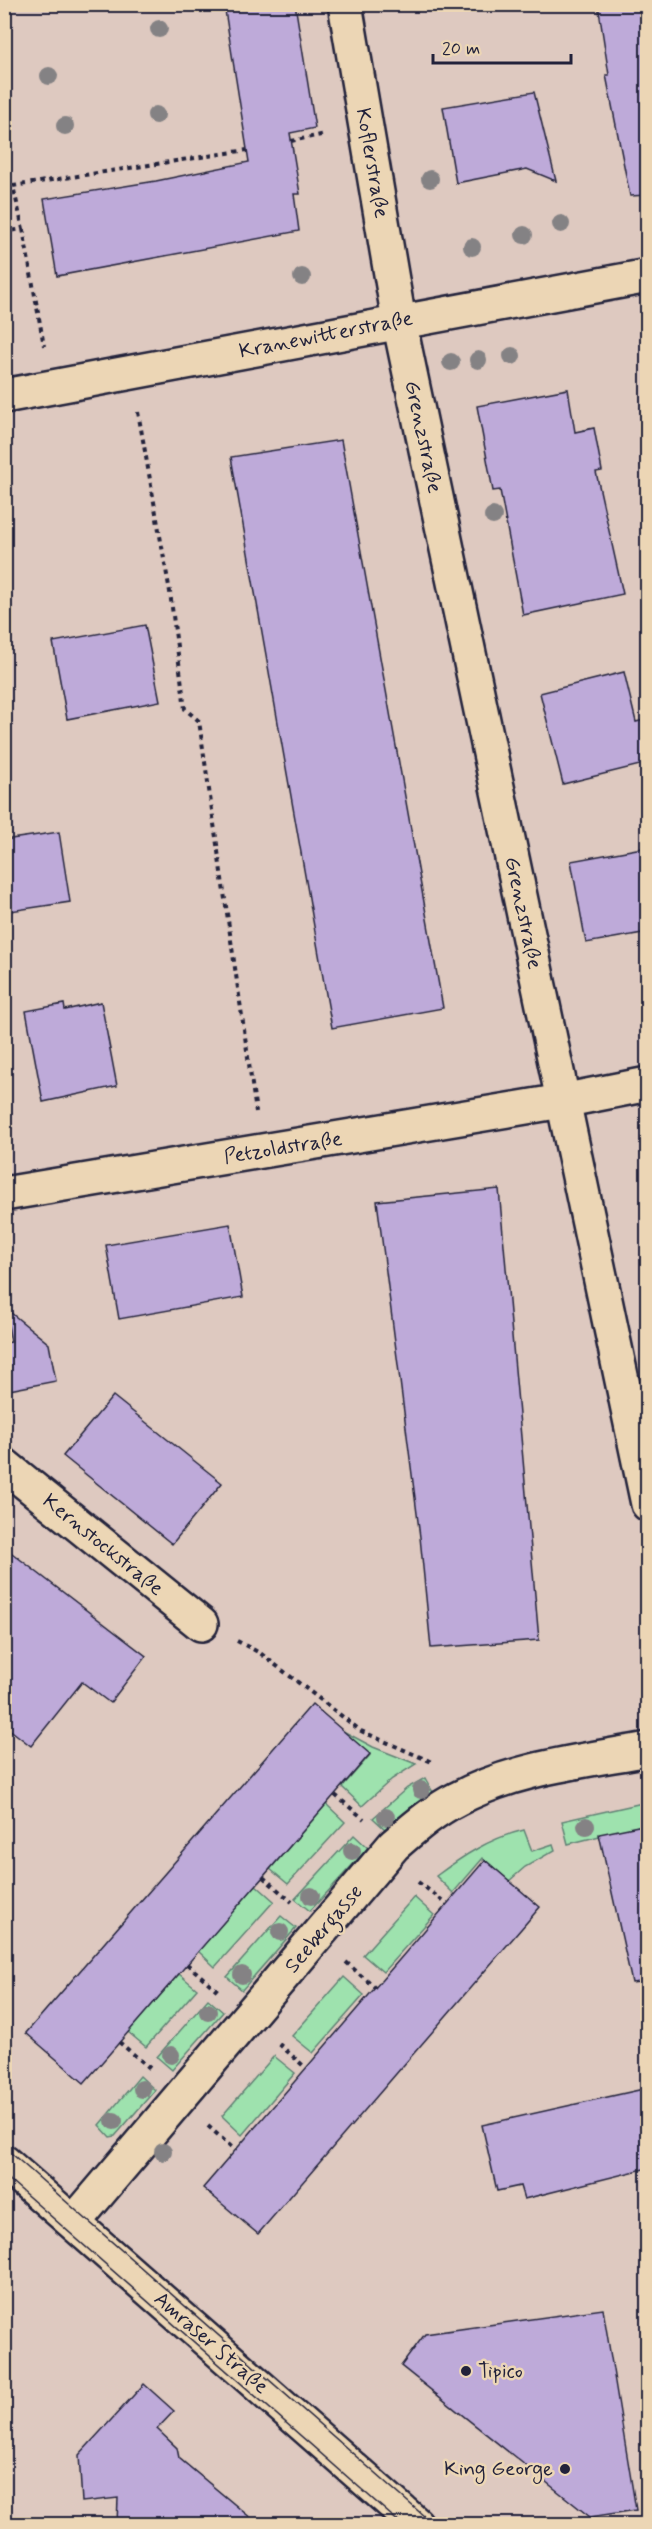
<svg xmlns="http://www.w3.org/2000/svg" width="652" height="2529" viewBox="0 0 652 2529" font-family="Mynerve,sans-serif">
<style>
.green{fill:#9ee2ae;stroke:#608274;stroke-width:1.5}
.building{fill:#beaad9;stroke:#22223b;stroke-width:1.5}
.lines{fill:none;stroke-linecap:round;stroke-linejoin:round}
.minor-casing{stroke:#22223b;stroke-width:38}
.path{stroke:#22223b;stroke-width:4;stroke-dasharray:4.5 4.5;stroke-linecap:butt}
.minor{stroke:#ecd6b5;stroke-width:33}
.tram{stroke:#22223b;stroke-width:1.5}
.tree{fill:#848284}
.poi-dot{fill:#22223b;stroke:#ecd6b5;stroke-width:2}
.labels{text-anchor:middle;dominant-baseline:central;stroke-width:5;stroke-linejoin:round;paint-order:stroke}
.street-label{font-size:21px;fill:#22223b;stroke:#ecd6b5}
.poi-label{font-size:21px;fill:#22223b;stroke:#ecd6b5;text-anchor:start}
</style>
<rect width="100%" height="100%" fill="#dec9c0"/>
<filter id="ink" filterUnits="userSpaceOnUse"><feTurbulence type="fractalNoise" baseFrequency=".0167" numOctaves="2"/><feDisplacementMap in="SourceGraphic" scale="12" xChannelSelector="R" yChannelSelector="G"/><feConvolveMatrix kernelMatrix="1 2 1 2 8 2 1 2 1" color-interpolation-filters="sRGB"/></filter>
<g filter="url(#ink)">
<!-- green -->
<g class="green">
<path d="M343,1731L373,1747L416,1764L392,1779L362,1806L342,1787L370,1755Z"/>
<path d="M425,1778L434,1794L386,1830L373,1818L407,1788Z"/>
<path d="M647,1802V1824L568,1844L562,1821Z"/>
<path d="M326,1804L345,1822L288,1884L270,1869Z"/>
<path d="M524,1830L532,1851L553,1844L555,1850L525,1867L509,1881L483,1858L453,1893L436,1876C463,1856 490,1838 524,1830Z"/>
<path d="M354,1835L368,1848L310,1911L295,1899Z"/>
<path d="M256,1885L274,1901L215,1967L198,1951Z"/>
<path d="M414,1897L434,1915L383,1972L363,1955Z"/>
<path d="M281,1916L296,1928L242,1990L227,1977Z"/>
<path d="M179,1974L197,1989L146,2047L128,2032Z"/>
<path d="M344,1977L364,1995L313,2053L292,2036Z"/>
<path d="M208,1999L223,2012L172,2070L157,2057Z"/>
<path d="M274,2056L295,2073L242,2135L222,2116Z"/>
<path d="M140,2076L155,2090L115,2136L110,2137L99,2125Z"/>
</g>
<!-- building -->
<g class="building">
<path d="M224,4H295L315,128L290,133L300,194H294L299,231L57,276L44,199L156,181L249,162Z"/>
<path d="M598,4H648V195L630,196L606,75H609Z"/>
<path d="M534,92L556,181L527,169L456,183L443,107Z"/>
<path d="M568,389L575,432L594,428L602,471L596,472L623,594L523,615L500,490L493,491L477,406Z"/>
<path d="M341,440L443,1008L332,1028L231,457Z"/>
<path d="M145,625L160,701L67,719L53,642Z"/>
<path d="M624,672L636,722L648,719V763L563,784L540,693Z"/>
<path d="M59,832L70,902L4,912V840Z"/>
<path d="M648,847V932L586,943L571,861Z"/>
<path d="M101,1002L117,1086L43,1102L26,1011L64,1004L65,1010Z"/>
<path d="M499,1189L539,1640L431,1648L420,1537L377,1201Z"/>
<path d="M230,1224L243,1297L119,1319L106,1245Z"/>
<path d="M5,1308L49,1344L56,1381L4,1391V1343L11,1342Z"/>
<path d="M113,1396L222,1483L172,1544L63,1456Z"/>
<path d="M4,1547L146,1656L110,1703L82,1682L31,1746L4,1725Z"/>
<path d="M312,1704L370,1754L84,2083L26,2033Z"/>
<path d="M648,1824V1981L632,1983L599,1834Z"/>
<path d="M485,1860L540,1907L258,2234L203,2188Z"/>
<path d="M648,2088V2168L524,2199L520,2186L497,2191L482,2125Z"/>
<path d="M603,2309L636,2510L590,2517L401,2366L425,2334Z"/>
<path d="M144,2384L174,2411L157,2429L177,2448L179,2458L258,2524H117L118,2498L82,2502L79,2455Z"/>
</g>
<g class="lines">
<defs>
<g id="minor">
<path d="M345,4L399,321L648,1504"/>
<path d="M4,396L648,276"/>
<path d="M4,1194L562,1101L648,1084"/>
<path d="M4,1465L201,1624"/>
<path d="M4,2162L416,2524"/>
<path d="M74,2222L394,1845C414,1828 433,1811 457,1799C515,1768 584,1761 648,1749"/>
</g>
</defs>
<!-- minor casing -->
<use href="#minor" class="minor-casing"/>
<!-- path -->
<g class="path">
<path d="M291,141L326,134"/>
<path d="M23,229L44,346"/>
<path d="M4,232L23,229L13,186L247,150"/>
<path d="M138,412L170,592L185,709L199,721L256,1112"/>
<path d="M237,1641L260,1653L361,1731L434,1763"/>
<path d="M335,1795L364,1819"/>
<path d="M263,1877L292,1902"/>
<path d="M418,1882L447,1904"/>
<path d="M346,1962L375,1988"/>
<path d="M187,1964L218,1991"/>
<path d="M119,2042L151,2069"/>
<path d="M279,2044L306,2068"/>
<path d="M208,2126L235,2150"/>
</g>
<!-- minor -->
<use href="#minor" class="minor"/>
<!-- tram -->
<g class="tram">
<path d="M4,2147L433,2524"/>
<path d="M4,2175L401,2524"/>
</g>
</g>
<!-- trees -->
<g class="tree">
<circle cx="159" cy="29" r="9"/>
<circle cx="49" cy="76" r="9"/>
<circle cx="156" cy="115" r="9"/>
<circle cx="65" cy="126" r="9"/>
<circle cx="430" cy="179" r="9"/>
<circle cx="561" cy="224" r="9"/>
<circle cx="524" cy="235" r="9"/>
<circle cx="472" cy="247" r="9"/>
<circle cx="302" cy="277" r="9"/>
<circle cx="512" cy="356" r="9"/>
<circle cx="478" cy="360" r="9"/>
<circle cx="451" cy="362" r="9"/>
<circle cx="493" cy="516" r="9"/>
<circle cx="421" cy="1790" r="9"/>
<circle cx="386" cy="1817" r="9"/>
<circle cx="586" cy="1826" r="9"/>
<circle cx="352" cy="1851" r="9"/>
<circle cx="311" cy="1896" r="9"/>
<circle cx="280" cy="1932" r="9"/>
<circle cx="242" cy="1975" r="9"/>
<circle cx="208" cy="2012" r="9"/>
<circle cx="171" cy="2055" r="9"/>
<circle cx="142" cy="2089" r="9"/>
<circle cx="114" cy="2121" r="9"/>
<circle cx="163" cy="2152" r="9"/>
</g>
</g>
<!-- markers -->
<g class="poi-dot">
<circle cx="466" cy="2371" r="6"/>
<circle cx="565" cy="2469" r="6"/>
</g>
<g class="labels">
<!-- street labels -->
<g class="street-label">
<text transform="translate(372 163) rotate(80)">Koflerstraße</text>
<text transform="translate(326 335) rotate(-11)">Kranewitterstraße</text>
<text transform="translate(423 437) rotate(78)">Grenzstraße</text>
<text transform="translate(523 913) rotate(78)">Grenzstraße</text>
<text transform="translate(283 1148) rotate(-9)">Petzoldstraße</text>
<text transform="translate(103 1545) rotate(39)">Kernstockstraße</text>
<text transform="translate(324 1929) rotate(-50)">Seebergasse</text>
<text transform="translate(211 2343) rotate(41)">Amraser Straße</text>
</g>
<!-- poi labels -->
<g class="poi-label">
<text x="478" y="2371">Tipico</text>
<text x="553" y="2469" text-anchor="end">King George</text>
</g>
</g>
<!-- margin -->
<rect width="652" height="2529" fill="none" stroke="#ecd6b5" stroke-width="24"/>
<rect x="12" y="12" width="628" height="2505" fill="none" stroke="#22223b" stroke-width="2" filter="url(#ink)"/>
<!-- scale -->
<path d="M433 54v9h138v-9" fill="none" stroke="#22223b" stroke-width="3"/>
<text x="442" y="54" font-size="18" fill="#22223b" stroke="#ecd6b5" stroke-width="4.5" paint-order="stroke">20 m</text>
</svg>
